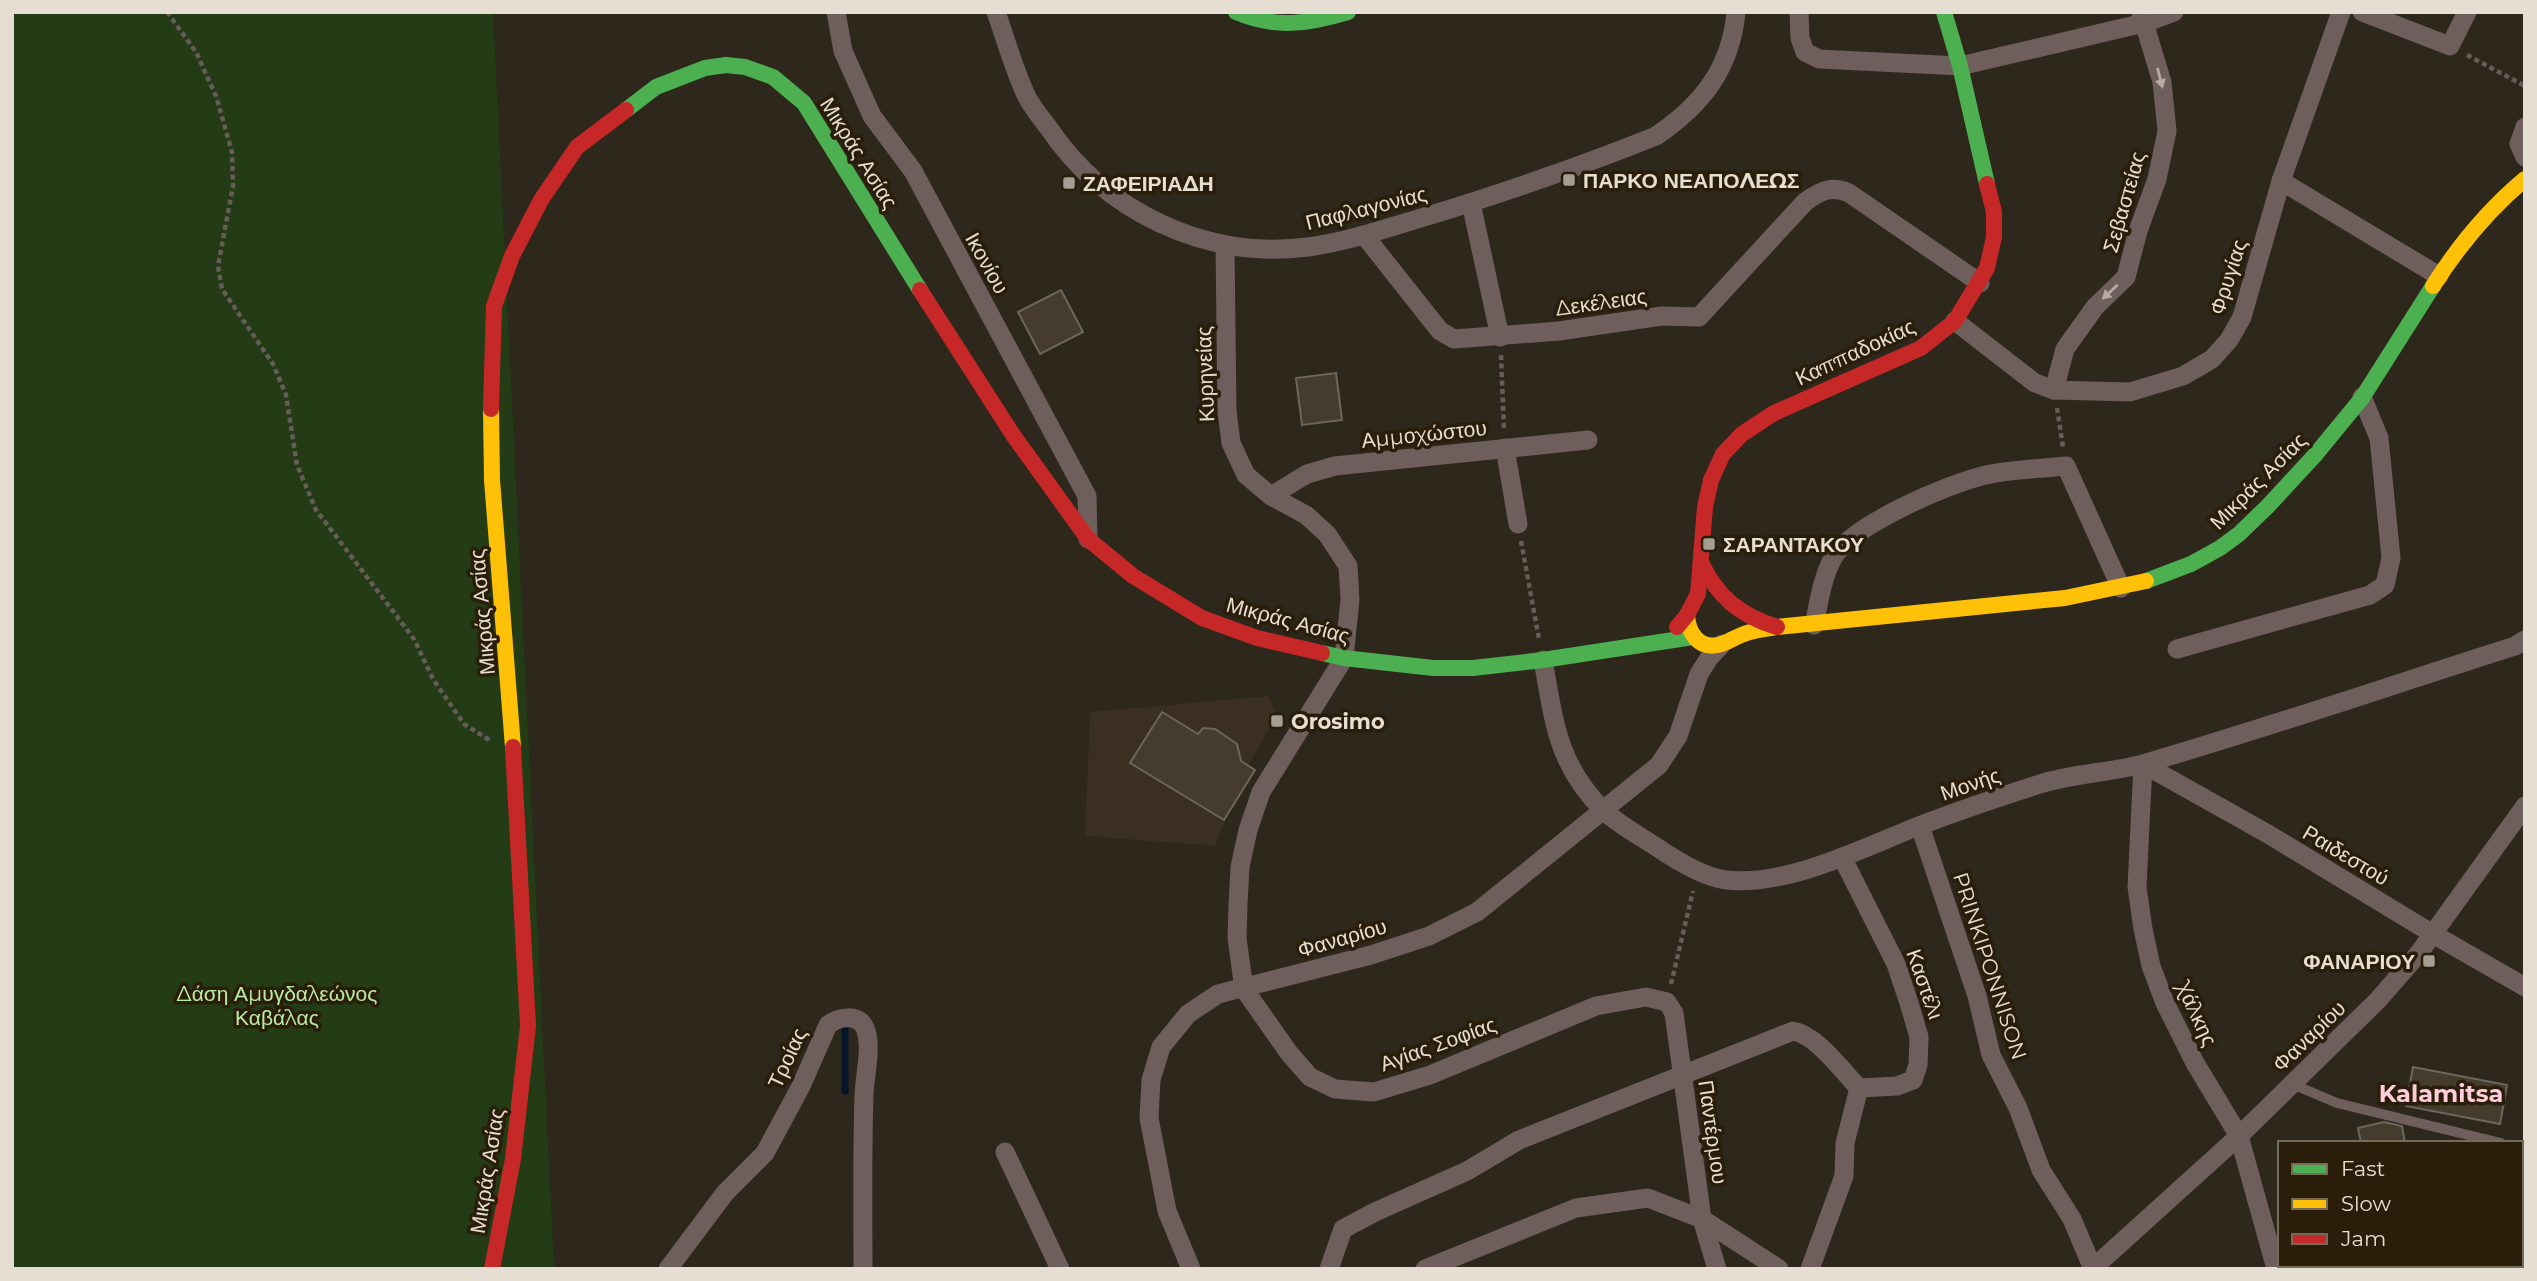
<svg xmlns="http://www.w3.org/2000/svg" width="2537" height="1281" viewBox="0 0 2537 1281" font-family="Montserrat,sans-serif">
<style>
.education{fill:#3a2f20}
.green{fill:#243c16}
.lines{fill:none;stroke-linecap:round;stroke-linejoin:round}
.stream{stroke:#04152c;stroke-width:7}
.building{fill:#453c2d;stroke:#6c665c;stroke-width:2}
.path{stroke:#675c58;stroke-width:4.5;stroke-dasharray:5 3.5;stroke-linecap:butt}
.lane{stroke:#6e5e5c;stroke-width:10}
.street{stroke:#6e5e5c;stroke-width:19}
.fast{stroke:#4caf50;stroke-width:16}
.slow{stroke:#ffc107;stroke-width:16}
.jam{stroke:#c62828;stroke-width:16}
.oneway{fill:#b6aba3}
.poi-dot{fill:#a59e92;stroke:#2a1e0b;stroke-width:2.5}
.labels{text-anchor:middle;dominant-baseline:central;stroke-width:7;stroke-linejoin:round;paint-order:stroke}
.street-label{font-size:21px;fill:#e6ded2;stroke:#2a1e0b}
.poi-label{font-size:21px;font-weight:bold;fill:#e6ded2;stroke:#2a1e0b;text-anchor:start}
.park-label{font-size:21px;fill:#baeda4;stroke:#2a1e0b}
.quarter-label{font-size:24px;font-weight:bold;fill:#ffccda;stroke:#2a1e0b}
</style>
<rect width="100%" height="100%" fill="#2d271c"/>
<!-- education -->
<path class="education" d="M1268,696L1275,711L1270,727L1243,774L1215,846L1085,836L1090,712Z"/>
<!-- green -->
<path class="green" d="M12,12H493L554,1269H12Z"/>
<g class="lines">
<!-- stream -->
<path class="stream" d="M845,1028V1091"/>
</g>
<!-- building -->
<g class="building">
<path d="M1061,290L1083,332L1040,354L1018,312Z"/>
<path d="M1336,373L1342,420L1302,425L1296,378Z"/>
<path d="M1162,712L1198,734L1203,728L1215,729L1237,744L1241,761L1255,770L1224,820L1130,763Z"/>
<path d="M2413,1067L2507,1085L2500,1124L2406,1106Z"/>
<path d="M2384,1122L2402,1126L2405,1143H2361L2358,1128Z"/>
</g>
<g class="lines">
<!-- path -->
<g class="path">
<path d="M167,12L196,52L216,96L232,152L233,186L218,266L222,289L273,364L286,395L297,465L316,510L414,639L433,679L464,724L491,741"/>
<path d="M2467,55L2525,86"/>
<path d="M1501,355L1504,430"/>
<path d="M2057,408L2063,447"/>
<path d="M1521,541L1539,639"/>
<path d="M1671,984L1693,891"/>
</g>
<!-- lane -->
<path class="lane" d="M2292,1084L2337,1103L2501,1143"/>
<!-- street -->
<g class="street">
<path d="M836,12L843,51L872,116L913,171L1087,496L1088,539"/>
<path d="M996,12C1006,40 1014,70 1027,97C1032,107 1041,118 1048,127C1105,212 1206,260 1308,247C1346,242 1384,229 1421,218C1500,194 1579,167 1656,136C1702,105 1731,68 1736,12"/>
<path d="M1799,12L1800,38L1805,52L1819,59L1960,66L2144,23L2174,12"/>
<path d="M2362,12L2450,46L2467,12"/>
<path d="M2525,127L2519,144L2525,157"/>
<path d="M2281,181L2439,276"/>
<path d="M1471,203L1500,337"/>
<path d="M1364,235L1440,331L1454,339L1559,331L1662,316L1699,317L1805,202C1820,191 1832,185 1849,193L1980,283"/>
<path d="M1225,246L1227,411L1231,443L1246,475L1271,496L1306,515L1327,534L1348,566L1350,600L1344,658L1261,792L1248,830L1240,867L1238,905L1237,938L1244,989L1289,1053L1310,1077L1335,1089L1374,1092L1430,1075L1596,1006L1646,997L1667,1002L1674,1013L1702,1219L1717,1269"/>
<path d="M1955,321L2035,383L2054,390L2130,392L2183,376L2212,359L2229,340L2242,317L2281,181L2341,12"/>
<path d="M2054,390L2065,349L2095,307L2126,277L2138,231L2157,179L2167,131L2162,82L2141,13"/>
<path d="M1505,448L1518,524"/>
<path d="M1271,496L1307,474L1335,466L1588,440"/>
<path d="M1814,625C1819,602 1822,578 1833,558C1851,525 1950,483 1986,475C2012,469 2040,469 2066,466L2121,588"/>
<path d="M2177,649L2370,595L2385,585L2391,558L2379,438L2362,397"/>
<path d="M1543,660C1554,721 1557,764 1603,810C1618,824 1638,835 1655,846C1674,859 1703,877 1726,880C1786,887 1861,849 1916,827C1957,811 1999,797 2040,784C2074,773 2112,773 2146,763C2270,727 2392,685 2515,646L2525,640"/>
<path d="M1920,826L1977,996L1991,1055L2018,1108L2041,1170L2072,1219L2093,1269"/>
<path d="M1005,1152L1060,1269"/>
<path d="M668,1269L725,1193L765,1153L801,1086L828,1025C838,1017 858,1013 865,1028C873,1048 864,1076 864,1097C862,1154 863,1212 863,1269"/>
<path d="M1191,1269L1167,1211L1149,1118L1151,1080L1161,1047L1188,1014L1218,994L1371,955L1429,936L1477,912L1659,765L1678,736L1699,674L1709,658L1722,644"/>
<path d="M1329,1269L1343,1229L1375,1212L1467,1171L1519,1140L1793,1031C1817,1035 1842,1071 1859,1088"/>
<path d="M1425,1269L1576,1208L1648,1198L1702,1219L1779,1269"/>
<path d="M1810,1269L1844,1176L1845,1143L1859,1088L1897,1086L1913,1080L1918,1065L1919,1037L1910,1006L1896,964L1842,857"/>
<path d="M2092,1269L2239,1136L2378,1000L2419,953L2525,806"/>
<path d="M2276,1269L2239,1136L2195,1063L2165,1003L2151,966L2143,929L2137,887L2143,764L2268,834L2433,934L2525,987"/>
</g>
<!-- fast -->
<g class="fast">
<path d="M1236,12C1275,29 1308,24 1348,12"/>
<path d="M1944,12L1960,66L1987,184"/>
<path d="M626,110L656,87L705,68L726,65L745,67L773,77L804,103L920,290"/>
<path d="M2146,581L2191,564L2220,548L2239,534L2268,506L2316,454L2362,398L2433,286"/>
<path d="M1322,653L1344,658L1433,668H1473L1543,660L1693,637"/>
</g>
<!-- slow -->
<g class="slow">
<path d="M2433,286C2459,245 2488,210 2525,179"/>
<path d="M491,409L492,480L513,747"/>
<path d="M1687,615C1688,632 1698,649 1718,645C1727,643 1735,637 1744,634C1754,630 1766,629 1777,627L2065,598L2146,581"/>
</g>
<!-- jam -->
<g class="jam">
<path d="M920,290L1013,435L1088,539L1133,576L1202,618L1257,638L1322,653"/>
<path d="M491,409L494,306L512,256L541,200L577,147L626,110"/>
<path d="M1701,562C1717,597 1741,616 1777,627"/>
<path d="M1677,627L1687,615L1698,594L1705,507L1711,480L1723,454L1742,434L1774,413L1921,348L1955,321L1987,268L1994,237V212L1987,184"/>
<path d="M492,1269L513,1159L528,1026L513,747"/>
</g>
</g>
<!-- one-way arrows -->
<defs><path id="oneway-solid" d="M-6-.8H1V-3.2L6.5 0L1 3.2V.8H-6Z" transform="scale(1.75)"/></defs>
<g class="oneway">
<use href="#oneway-solid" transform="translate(2160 78) rotate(76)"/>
<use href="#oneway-solid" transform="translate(2110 292) rotate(137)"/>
</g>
<!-- markers -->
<g class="poi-dot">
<rect x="1562" y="173" width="14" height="14" rx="3.5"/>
<rect x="1062" y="176" width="14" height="14" rx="3.5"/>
<rect x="1702" y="537" width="14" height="14" rx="3.5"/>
<rect x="1270" y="714" width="14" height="14" rx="3.5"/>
<rect x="2422" y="954" width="14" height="14" rx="3.5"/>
</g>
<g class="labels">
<!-- street labels -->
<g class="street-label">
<text transform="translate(859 153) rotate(58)">Μικράς Ασίας</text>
<text transform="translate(2124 202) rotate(-74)">Σεβαστείας</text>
<text transform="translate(1366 208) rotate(-14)">Παφλαγονίας</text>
<text transform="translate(987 263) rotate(61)">Ικονίου</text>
<text transform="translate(2228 277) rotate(-72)">Φρυγίας</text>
<text transform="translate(1601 302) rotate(-8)">Δεκέλειας</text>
<text transform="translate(1855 352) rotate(-25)">Καππαδοκίας</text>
<text transform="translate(1205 374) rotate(-92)">Κυρηνείας</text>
<text transform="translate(1424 434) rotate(-6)">Αμμοχώστου</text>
<text transform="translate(2258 481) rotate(-45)">Μικράς Ασίας</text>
<text transform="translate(482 612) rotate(-95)">Μικράς Ασίας</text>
<text transform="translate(1288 620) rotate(15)">Μικράς Ασίας</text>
<text transform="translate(1970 784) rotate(-19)">Μονής</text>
<text transform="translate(2346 855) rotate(31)">Ραιδεστού</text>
<text transform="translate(1342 938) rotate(-16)">Φαναρίου</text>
<text transform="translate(1990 966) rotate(72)">PRINKIPONNISON</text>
<text transform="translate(1925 984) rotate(71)">Καστέλι</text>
<text transform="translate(2197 1014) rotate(65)">Χάλκης</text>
<text transform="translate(2309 1036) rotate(-44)">Φαναρίου</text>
<text transform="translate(1438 1044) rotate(-20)">Αγίας Σοφίας</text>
<text transform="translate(787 1058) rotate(-65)">Τροίας</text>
<text transform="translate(1713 1132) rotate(82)">Παντέρμου</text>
<text transform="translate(487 1171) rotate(-81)">Μικράς Ασίας</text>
</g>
<!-- poi labels -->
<g class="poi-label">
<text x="1583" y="180">ΠΑΡΚΟ ΝΕΑΠΟΛΕΩΣ</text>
<text x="1083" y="183">ΖΑΦΕΙΡΙΑΔΗ</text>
<text x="1723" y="544">ΣΑΡΑΝΤΑΚΟΥ</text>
<text x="1291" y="721">Orosimo</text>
<text x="2415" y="961" text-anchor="end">ΦΑΝΑΡΙΟΥ</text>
</g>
<!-- park labels -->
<g class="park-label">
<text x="277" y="993">Δάση Αμυγδαλεώνος<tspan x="277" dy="24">Καβάλας</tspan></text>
</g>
<!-- quarter labels -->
<g class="quarter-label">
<text x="2441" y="1093">Kalamitsa</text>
</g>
</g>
<!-- border -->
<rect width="2537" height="1281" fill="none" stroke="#e6ded2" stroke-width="28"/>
<!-- legend -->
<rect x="2278" y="1141" width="245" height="126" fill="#2a1e0b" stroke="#756b5b" stroke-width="2"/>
<rect x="2292" y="1164" width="35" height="10" fill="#4caf50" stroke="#756b5b" stroke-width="2"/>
<text x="2341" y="1176" font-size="21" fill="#e6ded2">Fast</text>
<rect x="2292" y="1199" width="35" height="10" fill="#ffc107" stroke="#756b5b" stroke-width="2"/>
<text x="2341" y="1211" font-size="21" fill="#e6ded2">Slow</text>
<rect x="2292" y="1234" width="35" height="10" fill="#c62828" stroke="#756b5b" stroke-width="2"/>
<text x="2341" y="1246" font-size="21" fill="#e6ded2">Jam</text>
</svg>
